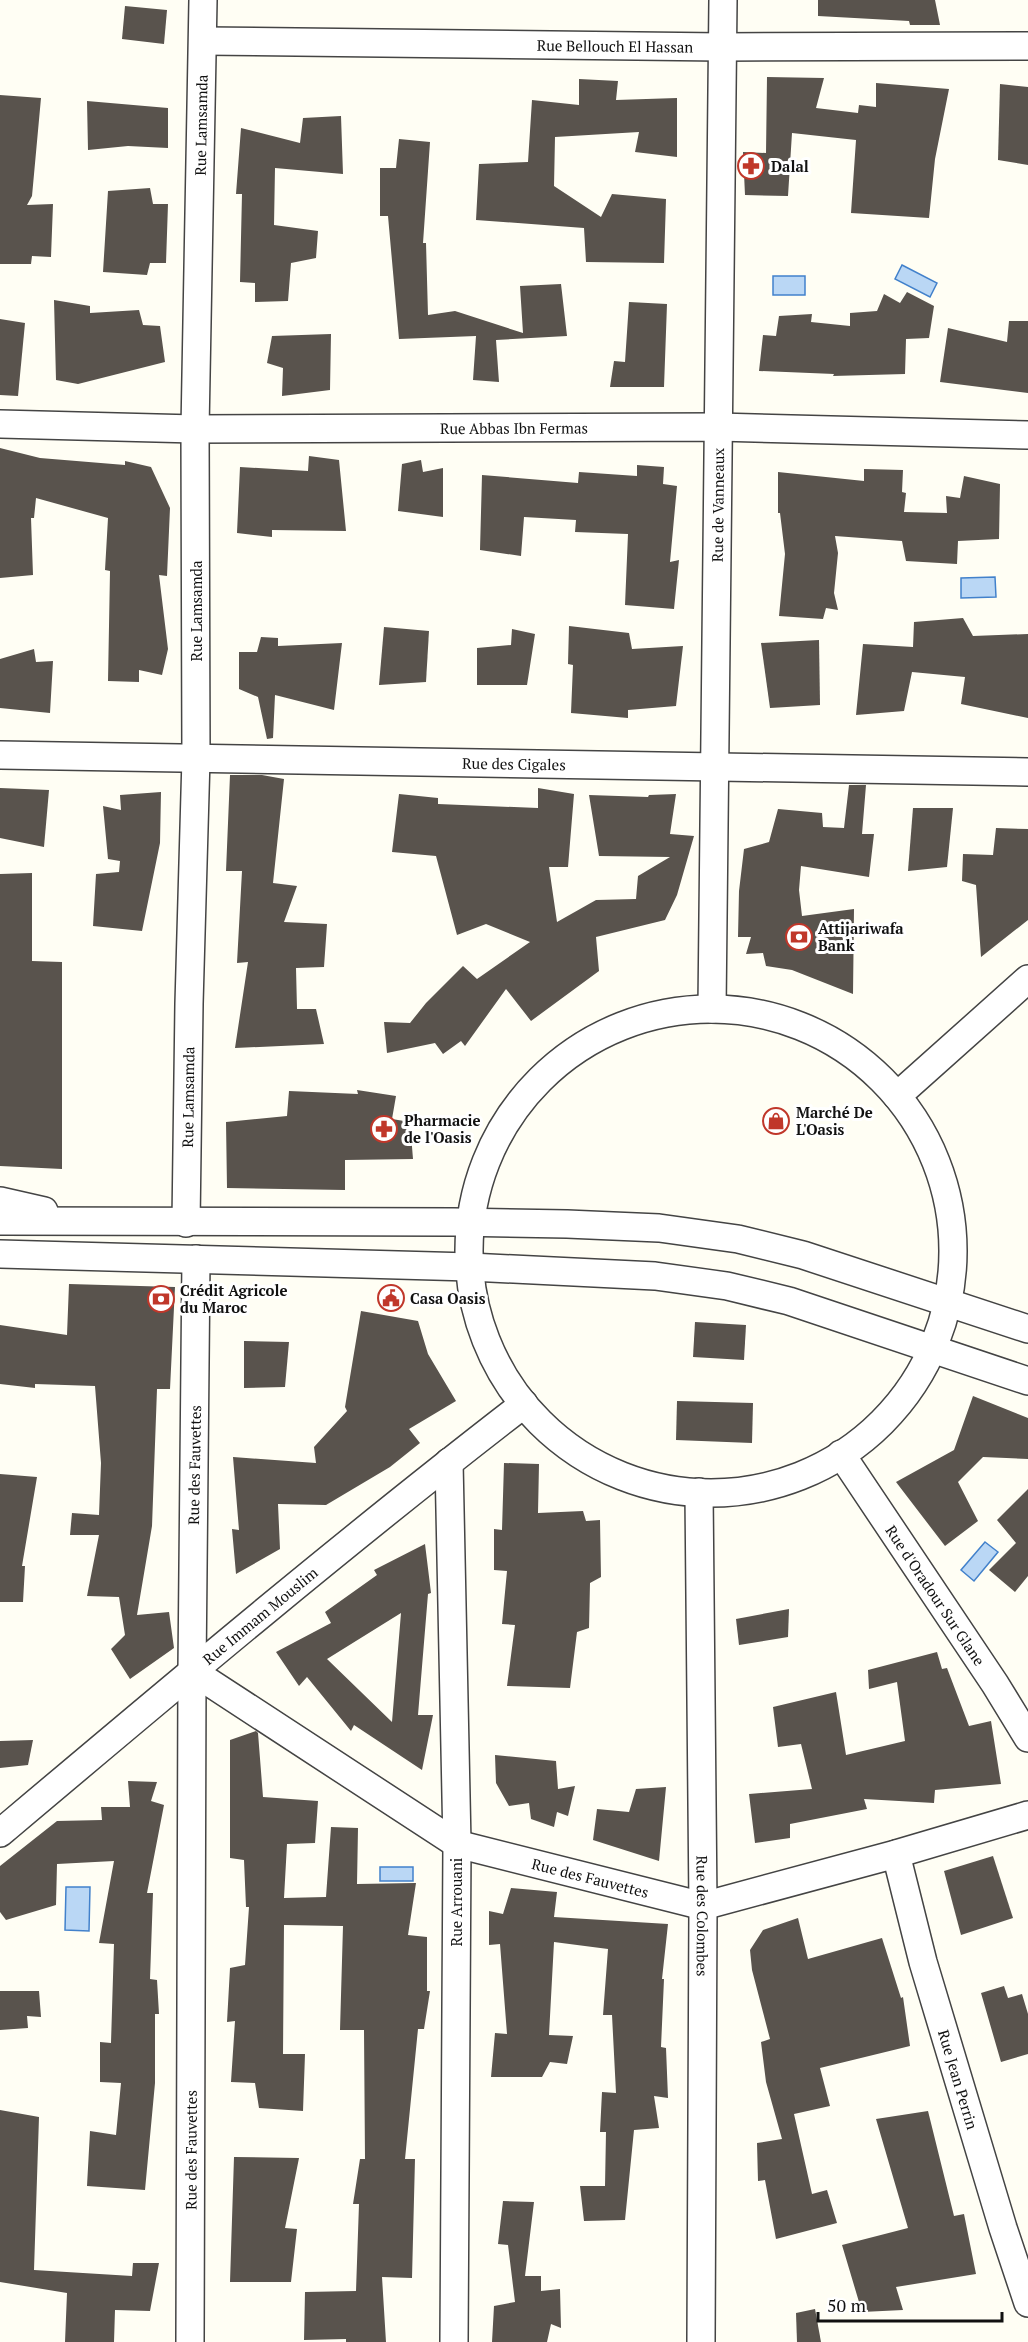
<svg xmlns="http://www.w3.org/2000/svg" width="1028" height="2342" viewBox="0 0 1028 2342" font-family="'PT Serif',serif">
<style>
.water{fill:#bad7f5;stroke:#4281cb;stroke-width:1.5}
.building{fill:#59534d;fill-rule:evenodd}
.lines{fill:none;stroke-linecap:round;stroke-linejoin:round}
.minor-casing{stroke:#444;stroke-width:30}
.minor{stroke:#fff;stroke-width:27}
.labels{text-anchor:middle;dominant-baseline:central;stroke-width:6;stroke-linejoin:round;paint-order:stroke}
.street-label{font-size:15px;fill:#111;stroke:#fff}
.poi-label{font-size:15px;font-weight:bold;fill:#111;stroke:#fff;text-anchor:start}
</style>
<rect width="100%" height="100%" fill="#fffef4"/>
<!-- water -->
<g class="water">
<path d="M902,265L937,283L930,297L895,279Z"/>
<rect x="773" y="276" width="32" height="19"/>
<path d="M995,577L996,597L961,598V578Z"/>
<path d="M985,1542L998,1552L974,1581L961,1570Z"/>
<rect x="380" y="1867" width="33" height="14"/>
<path d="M66,1887H90L89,1931L65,1930Z"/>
</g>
<!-- building -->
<g class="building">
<path d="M818,0H935L940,25H910L909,21L818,16Z"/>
<path d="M125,6L167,10L164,44L122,39Z"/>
<path d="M767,77L824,78L816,108L858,113L859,105L876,107V83L949,89L935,159L929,218L851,213L856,140L792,133L788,196L745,195L743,152L766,153Z"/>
<path d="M579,79L618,81L616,100L677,98V157L635,152L639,132L555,137L554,186L601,217L612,194L666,199L664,263L586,262L584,228L476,220L479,164L528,162L532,100L579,105Z"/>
<path d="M1000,84L1028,87V165L998,160Z"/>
<path d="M0,95L41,98L32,196L27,205L53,204L51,257L32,256L31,264H0Z"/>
<path d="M87,101L168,108V148L128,146L88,150Z"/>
<path d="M341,116L343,174L275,168L274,225L318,231L316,258L291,263L288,301L255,302V283L240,282L242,194H236L241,128L300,143L303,118Z"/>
<path d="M399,139L430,142L423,243H426L428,315L455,311L523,333L520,286L561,284L567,336L496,340L499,382L473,380L476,336L399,339L388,216H380V168H396Z"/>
<path d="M150,188L153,204H168L166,263H150L147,275L103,272L108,191Z"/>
<path d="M907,292L934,306L929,338L906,339L905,374L833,376L834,374L759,371L763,335L776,336L779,316L812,314L811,322L850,326V313L877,311L884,294L900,303Z"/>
<path d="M54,300L90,306V313L139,310L143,325L160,326L165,362L78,384L56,380Z"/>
<path d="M629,302L667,304L664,387H610L614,361L625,362Z"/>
<path d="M0,319L25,323L18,396L0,395Z"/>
<path d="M1009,321H1028V393L940,382L948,328L1007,342Z"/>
<path d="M331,334L330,390L282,396L283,368L267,363L272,336Z"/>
<path d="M0,448L40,458L125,465V461L151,467L170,508L167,576L159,575L168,649L162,675L139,670V682L108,681L110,571L105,570L108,518L36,498L34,518H31L33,575L0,578Z"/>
<path d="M309,456L339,460L346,531L272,530V537L237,533L240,467L308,471Z"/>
<path d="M421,460L423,472L443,468V517L398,511L402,464Z"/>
<path d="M637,465L664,467L663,484L677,486L670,562L679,560L674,609L625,605L628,534L575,532L576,520L524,517L521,556L480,550L482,475L578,483L579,472L637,476Z"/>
<path d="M864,469L903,470L902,492L906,493L904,512L947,513L946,496L960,498L964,476L1000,484L999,539L958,541L957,564L906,561L902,541L835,536L838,553L834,593L838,610L826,608L823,619L779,616L785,554L780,513H778V472L864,481Z"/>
<path d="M963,618L973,636L1028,634V718L961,704L965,677L912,672L904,711L856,715L863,644L913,647L914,622Z"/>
<path d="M569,626L629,633L632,649L683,646L676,706L628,710V718L571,713L573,665L568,664Z"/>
<path d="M384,627L429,631L426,682L379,685Z"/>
<path d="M512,629L535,634L527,685H477V648L511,645Z"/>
<path d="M261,637L278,638V646L342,643L334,710L275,695L273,738L267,739L258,697L239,689V652H257Z"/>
<path d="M819,640L820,705L770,708L761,643Z"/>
<path d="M34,649L36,662L53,661L50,713L0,708V659Z"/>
<path d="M230,775H262L284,779L273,883L297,886L284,922L327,924L324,967L296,968L297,1009H316L324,1044L235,1048L248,962L237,963L242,871H226Z"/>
<path d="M849,785H866L862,834H874L869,877L801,866L799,890L802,916L854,909L853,994L792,970L766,966L763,953L746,954L751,937H738L739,891L744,849L769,842L778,809L822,813L823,827L844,828Z"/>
<path d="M0,788L49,790L44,847L0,838Z"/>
<path d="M538,788L574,794L568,867H549L557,922L596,900L636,899L638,876L670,857L599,856L589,795L648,797L649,795L676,794L670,834L694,836L677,895L665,920L596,937L599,971L531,1021L506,989L465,1046L461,1041L443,1054L435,1043L387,1053L384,1022L410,1023L426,1003L463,966L477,979L530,942L486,924L457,935L436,856L392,852L399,794L438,798V804L538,808Z"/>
<path d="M161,792L160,843L142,931L93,926L96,874L119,872L120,861L108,859L103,806L121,810L120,795Z"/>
<path d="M913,808H953L947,867L908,871Z"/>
<path d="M996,828L1028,829V920L981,957L976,885L962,881L963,854L993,855Z"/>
<path d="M32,873V961L62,962V1169L0,1166V874Z"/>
<path d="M357,1090L396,1096L392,1119L410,1122L413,1159L345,1160V1190L227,1188L226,1122L287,1116L289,1091L358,1094Z"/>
<path d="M69,1284L175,1287L170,1389H157L152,1526L137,1615L169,1612L174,1648L130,1679L111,1649L125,1635L119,1597L87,1596L99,1535H70L72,1513L99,1515L101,1463L95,1386L35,1384V1388L0,1384V1325L67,1335Z"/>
<path d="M361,1311L418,1321L428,1354L456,1401L409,1429L420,1443L390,1467L326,1505L278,1504L280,1549L236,1574L232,1529L239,1530L233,1457L316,1463L314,1447L347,1411L345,1407Z"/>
<path d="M695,1322L746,1325L744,1360L693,1357Z"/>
<path d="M244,1341L289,1342L285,1387L244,1388Z"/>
<path d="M973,1396L1028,1418V1459L983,1457L958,1482L978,1521L945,1546L896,1482L954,1450Z"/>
<path d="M677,1401L753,1403L752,1443L676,1440Z"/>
<path d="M504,1463L539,1464L538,1513L583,1511L586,1521L600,1520L601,1577L590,1583L589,1628L577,1632L570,1688L507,1686L515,1625L502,1624L507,1571L494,1570V1529L502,1530Z"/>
<path d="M0,1474L37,1477L22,1566H25L23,1602H0Z"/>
<path d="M1028,1489V1576L1015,1592L989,1570L1016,1543L997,1520Z"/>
<path d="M425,1544L431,1593L428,1594L418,1715H433L422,1770L354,1725L351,1731L307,1677L299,1686L276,1652L331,1623L325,1612L377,1575L374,1570ZM401,1613L392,1722L327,1659Z"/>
<path d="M789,1609L788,1637L739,1645L736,1619Z"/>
<path d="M937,1652L942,1669L947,1668L969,1726L991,1721L1001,1784L935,1790L934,1803L864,1799L867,1809L790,1824V1838L755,1843L749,1794L812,1789L801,1744L778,1747L773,1707L836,1692L846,1755L905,1741L897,1682L869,1689L868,1670Z"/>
<path d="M256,1731L258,1733L263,1797L318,1801L315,1843L287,1844L284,1898L326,1897L331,1827L358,1828L357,1884L416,1883L408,1935L427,1937V1991H430L424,2029H418L405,2159H415L412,2278L382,2277L386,2342H346V2339L304,2340L305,2292L356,2291L359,2204H353L360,2159H365L364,2030H340L343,1926L284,1925L283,2054H305L303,2111L259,2108L255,2083L231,2082L235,2021L227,2022L230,1968L245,1965L249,1907H246L244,1860L230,1858V1740Z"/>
<path d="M33,1740L28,1765L0,1768V1741Z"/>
<path d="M495,1755L556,1761L558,1789L575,1786L568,1816L557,1812L554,1827L531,1819L529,1803L509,1806L496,1783Z"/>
<path d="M128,1781L157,1782L151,1801L164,1805L147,1893H153L150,1979L157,1980L159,2014H155V2083L145,2190L87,2186L90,2131L116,2135L121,2083L100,2082V2042L111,2043L114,1944L99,1943L114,1861L57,1864L56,1905L6,1920L0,1912V1866L57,1821L102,1820L101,1807H130Z"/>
<path d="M666,1787L659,1861L593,1840L597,1809L629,1812L636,1789Z"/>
<path d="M993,1856L1013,1918L961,1935L944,1871Z"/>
<path d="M511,1888L557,1892L554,1917L668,1924L662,1979H664L661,2047L666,2048L668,2098L654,2096L659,2128L634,2130L625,2220L584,2221L580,2186H605L606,2132H600L602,2092L616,2093L612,2015H603L608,1949L554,1942L549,2035L573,2036L567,2064L550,2062L542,2077H491L495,2033L507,2034L500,1944L489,1945V1911L503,1914Z"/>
<path d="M798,1918L808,1959L882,1938L901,1998L903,1997L910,2046L820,2068L830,2106L794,2114L812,2194L827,2190L837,2223L776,2239L765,2180L758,2181L757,2143L782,2139L766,2082L761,2042L770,2039L752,1970L750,1950L763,1930Z"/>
<path d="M1004,1986L1008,1998L1022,1994L1028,2014V2054L1001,2062L981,1993Z"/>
<path d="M0,1991H39L41,2017L27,2016L28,2028L0,2030Z"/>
<path d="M0,2110L39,2117L34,2270L132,2276L133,2263H159L150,2311L115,2310L114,2342H65L67,2293L0,2282Z"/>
<path d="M928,2111L954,2216L964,2214L976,2274L896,2287L903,2310L862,2312L842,2245L908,2228L876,2119Z"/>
<path d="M234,2157L299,2158L285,2228L297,2229L291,2282H230Z"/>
<path d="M503,2201L534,2202L525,2276H541V2291L560,2289L561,2328L551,2324L547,2342H492L494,2306L515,2302L508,2245L498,2244Z"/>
<path d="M815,2309L821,2342H797L796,2313Z"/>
</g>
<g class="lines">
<defs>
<g id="minor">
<path id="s1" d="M203,41L722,47L1028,46"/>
<path id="s2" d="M0,424L195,429L718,427L1028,435"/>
<path id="s3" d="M0,755L1028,772"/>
<path id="s4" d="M712,1009L723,0"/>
<circle cx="711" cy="1251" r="242"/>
<path d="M897,1096L1028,979"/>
<path d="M0,1201L44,1211"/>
<path d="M0,1221L454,1222L567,1224L659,1228L738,1239L803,1255L1028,1329"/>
<path id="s5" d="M186,1223L189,1004L196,758L195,429L203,0"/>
<path d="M0,1254L470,1267L655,1276L727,1286L789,1301L1028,1381"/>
<path id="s6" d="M196,1259L192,1671L457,1844L703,1906L896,1854L1028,1815"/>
<path id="s7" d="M841,1454L995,1684L1028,1738"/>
<path d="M449,1462L457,1844L454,2342"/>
<path id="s8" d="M699,1492L703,1906L701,2342"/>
<path id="s9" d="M0,1833C172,1688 345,1542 524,1404"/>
<path id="s10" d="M896,1854L923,1962L1003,2228L1028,2303"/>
<path id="s11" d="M190,2342L192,1671"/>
</g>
</defs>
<!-- minor casing -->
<use href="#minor" class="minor-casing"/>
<!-- minor -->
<use href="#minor" class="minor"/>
</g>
<!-- icons -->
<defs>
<symbol id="pharmacy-ring" viewBox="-11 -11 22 22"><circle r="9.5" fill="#fff" stroke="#c0372a" stroke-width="1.5"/><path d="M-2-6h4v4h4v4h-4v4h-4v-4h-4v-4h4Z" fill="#c0372a"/></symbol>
<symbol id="bank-ring" viewBox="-11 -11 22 22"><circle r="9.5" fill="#fff" stroke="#c0372a" stroke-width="1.5"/><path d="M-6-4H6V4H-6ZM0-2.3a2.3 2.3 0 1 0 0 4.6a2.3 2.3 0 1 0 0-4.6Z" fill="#c0372a"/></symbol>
<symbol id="shop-ring" viewBox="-11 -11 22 22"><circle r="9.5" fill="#fff" stroke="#c0372a" stroke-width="1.5"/><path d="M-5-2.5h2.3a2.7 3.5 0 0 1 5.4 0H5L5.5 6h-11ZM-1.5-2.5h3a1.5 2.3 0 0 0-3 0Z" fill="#c0372a"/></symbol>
<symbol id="civic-ring" viewBox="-11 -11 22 22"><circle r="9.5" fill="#fff" stroke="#c0372a" stroke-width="1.5"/><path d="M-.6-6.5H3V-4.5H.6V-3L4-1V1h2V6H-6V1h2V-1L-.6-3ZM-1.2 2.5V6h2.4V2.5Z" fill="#c0372a"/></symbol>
</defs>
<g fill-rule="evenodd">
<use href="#pharmacy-ring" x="736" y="151" width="30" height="30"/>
<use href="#bank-ring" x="784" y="922" width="30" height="30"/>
<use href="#shop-ring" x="761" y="1106" width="30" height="30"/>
<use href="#pharmacy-ring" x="369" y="1114" width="30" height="30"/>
<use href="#civic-ring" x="376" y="1283" width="30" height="30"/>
<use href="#bank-ring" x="146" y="1284" width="30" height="30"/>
</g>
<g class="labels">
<!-- street labels -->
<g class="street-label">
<text stroke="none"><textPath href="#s1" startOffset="412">Rue Bellouch El Hassan</textPath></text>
<text stroke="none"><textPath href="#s5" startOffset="1098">Rue Lamsamda</textPath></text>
<text stroke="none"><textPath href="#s2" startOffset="514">Rue Abbas Ibn Fermas</textPath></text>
<text stroke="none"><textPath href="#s4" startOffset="504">Rue de Vanneaux</textPath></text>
<text transform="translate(196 611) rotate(-90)">Rue Lamsamda</text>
<text stroke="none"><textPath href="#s3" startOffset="514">Rue des Cigales</textPath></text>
<text stroke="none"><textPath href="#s5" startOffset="126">Rue Lamsamda</textPath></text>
<text transform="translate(194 1465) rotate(-89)">Rue des Fauvettes</text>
<text stroke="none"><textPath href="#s7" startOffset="170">Rue d'Oradour Sur Glane</textPath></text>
<text stroke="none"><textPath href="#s9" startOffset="339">Rue Immam Mouslim</textPath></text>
<text stroke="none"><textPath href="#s6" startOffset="866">Rue des Fauvettes</textPath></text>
<text transform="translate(456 1902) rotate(-90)">Rue Arrouani</text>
<text stroke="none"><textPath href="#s8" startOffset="424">Rue des Colombes</textPath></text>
<text stroke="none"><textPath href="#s10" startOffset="234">Rue Jean Perrin</textPath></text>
<text stroke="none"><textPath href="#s11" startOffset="192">Rue des Fauvettes</textPath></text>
</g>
<!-- poi labels -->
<g class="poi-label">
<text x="771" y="166">Dalal</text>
<text x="818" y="928">Attijariwafa<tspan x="818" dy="17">Bank</tspan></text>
<text x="796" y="1112">Marché De<tspan x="796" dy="17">L'Oasis</tspan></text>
<text x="404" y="1120">Pharmacie<tspan x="404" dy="17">de l'Oasis</tspan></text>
<text x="180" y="1290">Crédit Agricole<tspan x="180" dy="17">du Maroc</tspan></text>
<text x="410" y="1298">Casa Oasis</text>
</g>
</g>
<!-- scale -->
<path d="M818 2312v9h184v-9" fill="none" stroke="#111111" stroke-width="3"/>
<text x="827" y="2312" font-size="18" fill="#111111" stroke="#ffffff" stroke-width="4.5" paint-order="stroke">50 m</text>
</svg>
